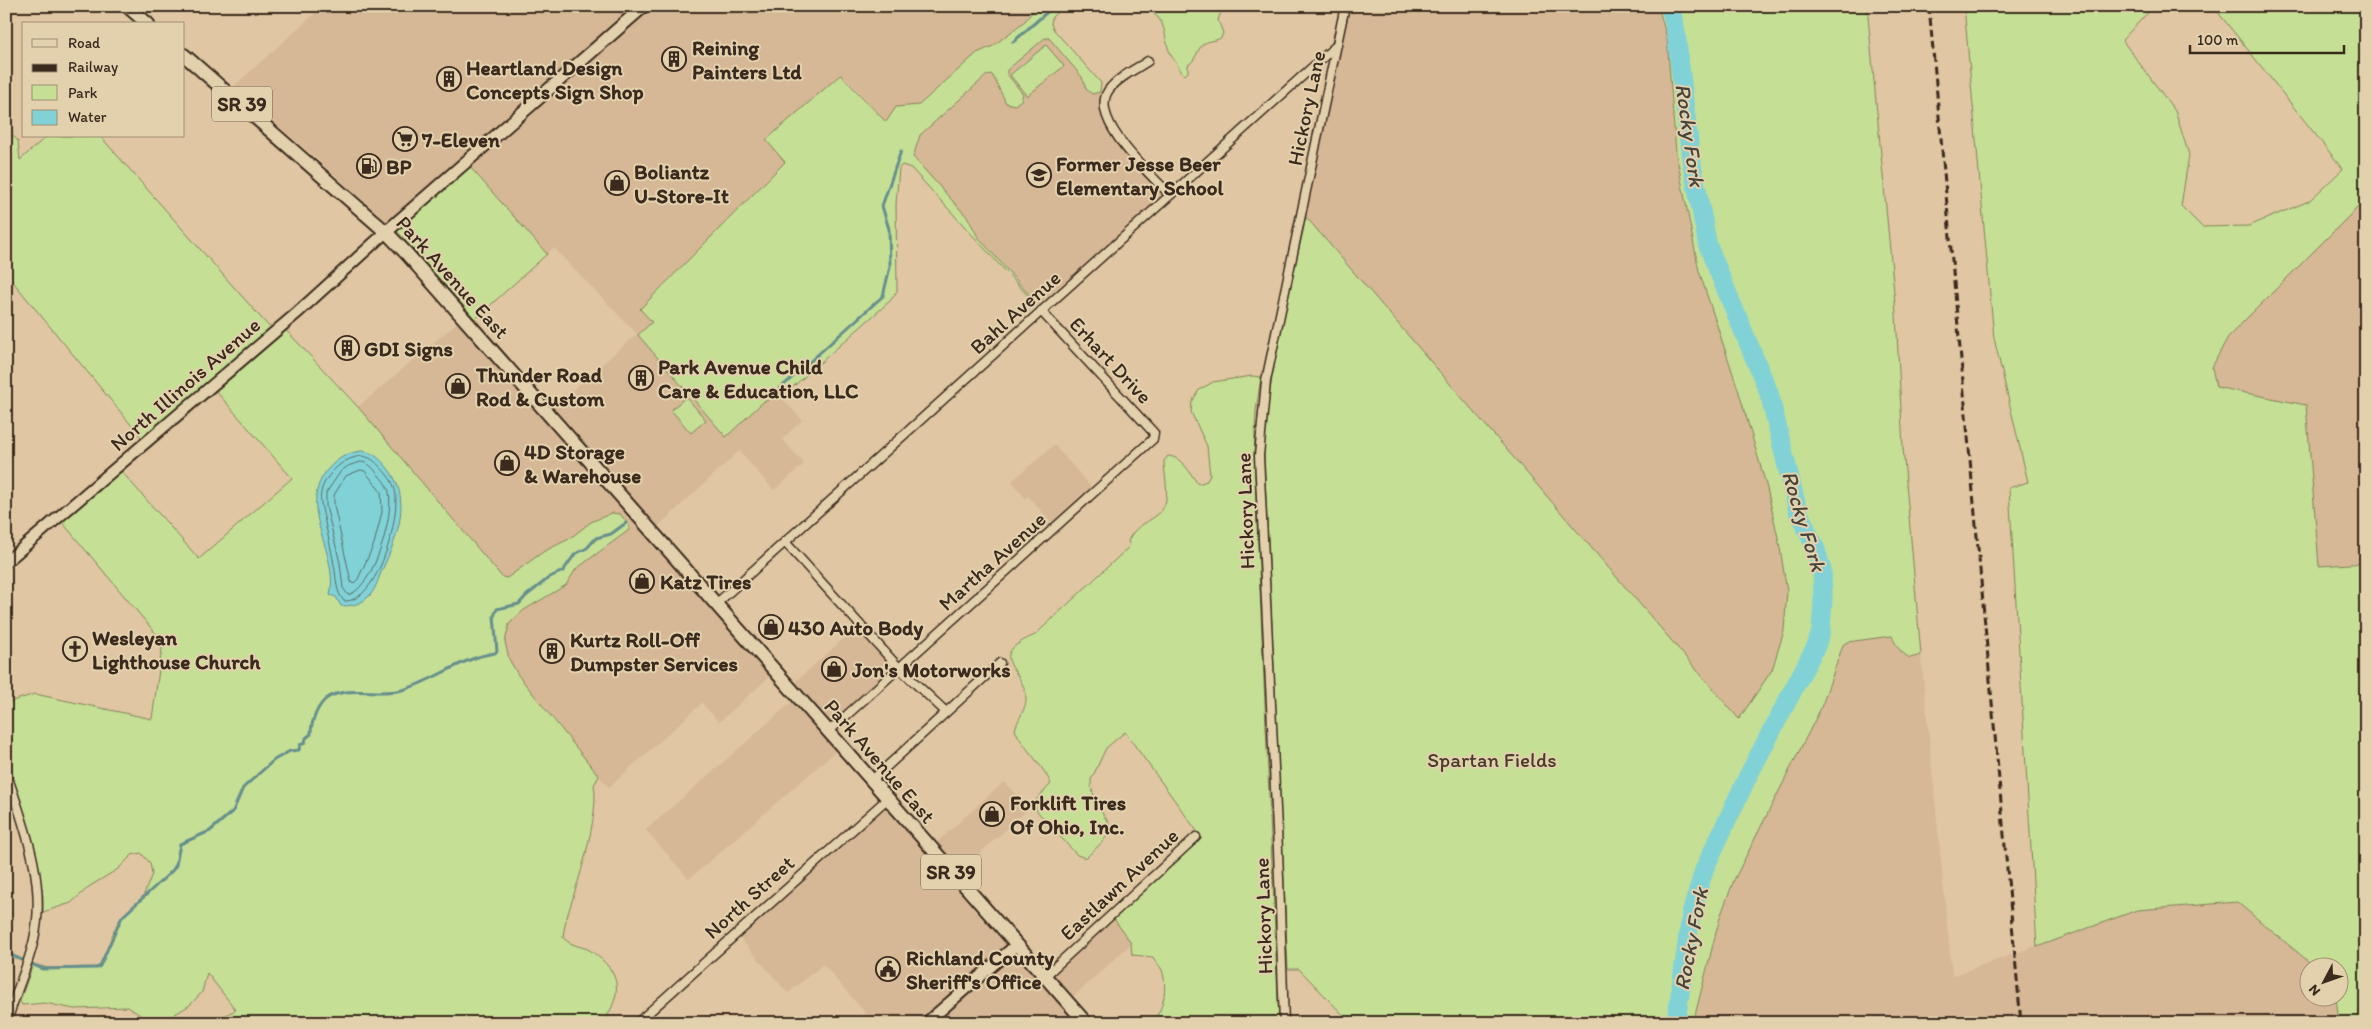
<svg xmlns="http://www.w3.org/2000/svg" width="2372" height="1029" viewBox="0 0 2372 1029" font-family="Itim,sans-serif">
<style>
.built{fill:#d6b796}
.green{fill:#c5df95;stroke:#80845a}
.water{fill:#81d2d7;stroke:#658f8d}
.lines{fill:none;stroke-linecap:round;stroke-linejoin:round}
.shore{stroke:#576d68;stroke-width:1}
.stream{stroke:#658f8d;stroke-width:3}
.river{stroke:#81d2d7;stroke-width:19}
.minor-casing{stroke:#3b2a1e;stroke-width:11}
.tertiary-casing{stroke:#3b2a1e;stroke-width:14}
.secondary-casing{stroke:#3b2a1e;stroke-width:15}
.primary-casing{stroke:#3b2a1e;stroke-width:16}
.minor{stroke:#e3d1ae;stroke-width:8}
.tertiary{stroke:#e3d1ae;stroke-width:10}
.secondary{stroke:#e3d1ae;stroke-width:11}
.primary{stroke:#e3d1ae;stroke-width:12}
.rail{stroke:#3b2a1e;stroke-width:3;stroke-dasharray:8 4;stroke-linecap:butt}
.labels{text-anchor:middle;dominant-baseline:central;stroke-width:4;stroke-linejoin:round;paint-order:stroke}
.shield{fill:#e3d1ae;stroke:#6d5c49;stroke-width:1}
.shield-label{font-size:20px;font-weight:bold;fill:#3b2a1e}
.poi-label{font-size:21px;font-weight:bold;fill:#3b2a1e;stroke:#e3d1ae;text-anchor:start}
.street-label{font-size:21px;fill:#3b2a1e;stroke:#e3d1ae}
.park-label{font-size:21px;fill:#493c2a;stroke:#e3d1ae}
.water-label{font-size:22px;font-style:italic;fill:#46433a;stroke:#e3d1ae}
</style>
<rect width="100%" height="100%" fill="#e0c6a3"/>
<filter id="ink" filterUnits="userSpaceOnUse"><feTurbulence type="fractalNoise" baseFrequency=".02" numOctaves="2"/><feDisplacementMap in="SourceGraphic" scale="10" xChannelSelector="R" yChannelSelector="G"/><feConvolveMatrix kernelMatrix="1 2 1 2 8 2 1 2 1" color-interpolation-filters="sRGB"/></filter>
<g filter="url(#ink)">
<!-- built -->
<g class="built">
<path d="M323,6H1037L1025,21L993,46L977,53L919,105L898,107L894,109L886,122L851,83L842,75L839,76L767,141L785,162L640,309L652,322L638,335L726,436L763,402L780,396L802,420L782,439L804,464L774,490L739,451L649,535L771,675L719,722L702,703L609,787L581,756L554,718L518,675L509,659L505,642L509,624L524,610L566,585L576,569L629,530L620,514L612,513L591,522L569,539L543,552L507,578L502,577L358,407L458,322L544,415L637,334L554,248L547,254L470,167L397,231L315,157L232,88Z"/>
<path d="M1350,6H1658L1667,38L1676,153L1699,271L1738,389L1767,488L1779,542L1787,591L1784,631L1772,670L1739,719L1306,217Z"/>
<path d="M1045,37L1049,38L1078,72L1082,77V82L1092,94L1100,92L1104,95L1103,116L1109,130L1165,193L1039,305L978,237L973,225L913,157L920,135L987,75L991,74L993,76L1000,92L1010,105L1023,94L1007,74V70Z"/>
<path d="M2366,199V563L2319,566L2306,405L2216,387L2212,367L2228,337Z"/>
<path d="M1054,445L1092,488L1053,524L1028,496L1025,498L1012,481Z"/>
<path d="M858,626L895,667L822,732L837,750L689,879L646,830L801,694L793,684Z"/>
<path d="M1892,636L1895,645L1903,654L1910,658L1921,655L1952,976L2137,910L2237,902L2314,966H2310V996L2336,997L2339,1023H1693L1720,917L1734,880L1821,708L1843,645L1847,642Z"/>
<path d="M1004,782L1028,809L949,881L1042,985L1114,919L1131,944L1073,997L1096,1023H874L823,964L788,993L739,937L884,806L925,853Z"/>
</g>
<!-- green -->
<g class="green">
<path d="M1037,6H1064L1052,17L1051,24L1054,30L1101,83L1100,92L1092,94L1086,89L1082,77L1049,38H1045L1007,70V74L1023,94L1021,100L1015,105L1006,103L993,76L991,74L987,75L920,135L913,157L968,218L978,237L1032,298H1030L911,168L902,165L899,168L896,204L897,291L891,300L786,393L763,402L726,437L638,335L652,322L640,309L785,162L766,140L839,76L841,75L886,122L896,107L919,105L977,53L993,46L1025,21Z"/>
<path d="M1135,6H1230L1220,14L1218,20L1223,33L1221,38C1216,41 1210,40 1205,43C1197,47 1197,60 1188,65V72L1185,75C1180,72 1181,70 1178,66C1176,61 1172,58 1170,53C1164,39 1167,23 1153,13C1148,10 1141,9 1135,6Z"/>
<path d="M1658,6H1867L1896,314L1903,448L1921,655L1910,658C1900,652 1896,646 1892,636L1847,642L1843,645L1821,708L1734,880L1720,917L1693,1023H1351L1299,969H1288L1264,455C1267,374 1289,296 1306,217L1739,719L1772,670L1784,631L1787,591L1779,542L1767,488L1738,389L1699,271L1676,153L1667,38Z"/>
<path d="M1964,6H2154L2122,40L2175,111L2189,155L2181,206L2202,227L2249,226L2309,201L2343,169L2213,6H2366V199L2228,337L2212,367L2216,387L2306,405L2319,566L2366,563V1023H2339L2336,997L2340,996V966H2314L2237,902L2137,910L2037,947L2009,488L2028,482L1994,338Z"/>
<path d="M1046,45L1064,66L1027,96L1010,75Z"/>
<path d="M6,128L18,141L20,160L47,136H100L270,328L142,438L9,277L6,265Z"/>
<path d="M469,166L547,254L475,319L397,231Z"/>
<path d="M285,329L358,407L502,577L507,578L543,552L569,539L591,522L612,513L620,514L629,525V530L576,569L566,585L524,610L509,624L505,642L509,659L518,675L599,776L594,785C599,811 583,867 574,894C570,909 564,922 563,938C575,948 581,945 591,951C622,973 623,992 603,1023H209L236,1010L207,973L202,992L190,1005L167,1019H146L128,1007L74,1009L45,1003L22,1005L20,1001L33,964L48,968L97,967L100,965L117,924L122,916L143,897L152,874L150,863L141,853L132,855L118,869L90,886L71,903L43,912V897L38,863L6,757V703L35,694L152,719L163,642L62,522L121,471L199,559L292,478L215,390Z"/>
<path d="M1252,376L1261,377L1256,410L1254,455L1279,1023H1150C1164,1013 1168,987 1162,970C1160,966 1155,961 1153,957L1132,955L1131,943L1114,919L1202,838L1125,732L1106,748L1091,780V787L1098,807L1111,826C1108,840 1095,848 1086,858L1077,855L1036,810V800L1051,784C1044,766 1024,749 1015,730C1017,720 1027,708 1026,698C1024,667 983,657 1035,635L1130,546L1128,541C1136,521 1160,521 1165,504C1169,491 1164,474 1164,461L1168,456C1182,457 1190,473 1198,484L1207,481L1210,475L1207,446L1191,412L1192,402L1199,390L1213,382Z"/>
<path d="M686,397L706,420L691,433L671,410Z"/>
</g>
<!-- water -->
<path class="water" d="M361,451C373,452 378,457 386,466C413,497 398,536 383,568C378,578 376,591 367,598C359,605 350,606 341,606L336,597L330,595C340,552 295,508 328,469C338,458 347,453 361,451Z"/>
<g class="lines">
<!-- shore -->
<g class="shore">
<path d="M361,456C370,457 374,460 380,467C386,473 393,481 395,490C401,516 378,603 344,601C335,591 337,579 334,565C332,553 329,540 326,527C322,504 314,494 331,473C340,463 348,458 361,456Z"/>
<path d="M361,462C369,463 372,467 376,472C381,478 387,484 389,492C394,516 374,588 348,595L343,588L340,563L326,506V493L341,471L348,466Z"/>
<path d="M361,470L365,471L381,492L382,512L374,544L358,579L353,584L351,582L334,505V495L346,476Z"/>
</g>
<!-- stream -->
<g class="stream">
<path d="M1013,42L1054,6"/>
<path d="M775,393L883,296L890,267L889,229L882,206L901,151"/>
<path d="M6,953L43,969L97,968L100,966L122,917L172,871L176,865L180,844L210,831L233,811L243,788L274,760L290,751L299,750L300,745L305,743L306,738L311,734C311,722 318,703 329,697C350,686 380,696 402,690C435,681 460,658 495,653L497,651L494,616L497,609L519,604L526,596L550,577L563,571L575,554L587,548L596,538L611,534L626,523"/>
</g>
<!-- river -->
<path class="river" d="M1670,6L1676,32L1691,159L1708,246L1769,393L1798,511L1815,547L1822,570L1823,600L1821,631L1816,646L1747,778L1704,870L1691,914L1676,1023"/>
<defs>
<g id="minor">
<path d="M1148,61C1136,69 1117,78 1108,91C1089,121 1152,175 1170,195"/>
<path d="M785,542L900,669L946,712"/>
<path d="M716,604L1337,45"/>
<path d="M828,732L1153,439L1154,433L1041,311"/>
<path d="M6,772C24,825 47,883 34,939C28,968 14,994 7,1023"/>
<path d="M871,781L1000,663"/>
<path d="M1044,977L1196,837"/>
<path d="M637,1023L887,799"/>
<path d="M1284,1023L1278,850L1259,456L1266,381L1345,6"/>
</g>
<g id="tertiary">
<path d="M6,562L297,313L386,232"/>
<path d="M926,1023L1016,945"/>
</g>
<path id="secondary" d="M386,232L644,6"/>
<g id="primary">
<path d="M127,6L148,24"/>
<path d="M184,55L386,232L407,254L1086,1023"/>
</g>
</defs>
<!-- minor casing -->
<use href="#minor" class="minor-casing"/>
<!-- tertiary casing -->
<use href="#tertiary" class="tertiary-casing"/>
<!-- secondary casing -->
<use href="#secondary" class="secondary-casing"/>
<!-- primary casing -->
<use href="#primary" class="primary-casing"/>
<!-- minor -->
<use href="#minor" class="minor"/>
<!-- tertiary -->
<use href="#tertiary" class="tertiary"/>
<!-- secondary -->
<use href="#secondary" class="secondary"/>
<!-- primary -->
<use href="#primary" class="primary"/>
<!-- rail -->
<path class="rail" d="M1929,6L2021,1023"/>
</g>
</g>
<!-- icons -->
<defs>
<symbol id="building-ring" viewBox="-11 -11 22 22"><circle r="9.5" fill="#e3d1ae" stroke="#3b2a1e" stroke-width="1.5"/><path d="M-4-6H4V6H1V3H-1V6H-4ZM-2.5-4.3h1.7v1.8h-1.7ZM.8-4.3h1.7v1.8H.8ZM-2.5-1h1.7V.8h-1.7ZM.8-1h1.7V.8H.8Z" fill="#3b2a1e"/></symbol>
<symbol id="supermarket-ring" viewBox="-11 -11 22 22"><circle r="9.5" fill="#e3d1ae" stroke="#3b2a1e" stroke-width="1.5"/><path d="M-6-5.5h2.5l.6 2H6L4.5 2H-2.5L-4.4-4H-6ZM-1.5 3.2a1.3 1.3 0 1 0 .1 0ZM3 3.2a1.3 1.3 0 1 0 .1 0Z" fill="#3b2a1e"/></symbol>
<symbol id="fuel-ring" viewBox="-11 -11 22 22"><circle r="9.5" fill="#e3d1ae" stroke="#3b2a1e" stroke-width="1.5"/><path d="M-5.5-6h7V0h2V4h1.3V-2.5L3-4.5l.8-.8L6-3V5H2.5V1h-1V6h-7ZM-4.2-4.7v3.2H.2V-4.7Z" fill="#3b2a1e"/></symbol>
<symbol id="school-ring" viewBox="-11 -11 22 22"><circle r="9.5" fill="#e3d1ae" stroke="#3b2a1e" stroke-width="1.5"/><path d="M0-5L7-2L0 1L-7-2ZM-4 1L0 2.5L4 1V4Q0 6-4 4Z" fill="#3b2a1e"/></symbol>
<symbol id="shop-ring" viewBox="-11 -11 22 22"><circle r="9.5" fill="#e3d1ae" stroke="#3b2a1e" stroke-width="1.5"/><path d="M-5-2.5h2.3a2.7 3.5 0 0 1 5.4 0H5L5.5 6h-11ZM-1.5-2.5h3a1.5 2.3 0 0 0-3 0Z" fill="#3b2a1e"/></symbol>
<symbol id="church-ring" viewBox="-11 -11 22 22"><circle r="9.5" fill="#e3d1ae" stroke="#3b2a1e" stroke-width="1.5"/><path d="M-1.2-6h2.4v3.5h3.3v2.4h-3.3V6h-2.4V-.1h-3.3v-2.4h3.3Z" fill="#3b2a1e"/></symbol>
<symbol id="civic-ring" viewBox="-11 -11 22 22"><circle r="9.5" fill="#e3d1ae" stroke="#3b2a1e" stroke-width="1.5"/><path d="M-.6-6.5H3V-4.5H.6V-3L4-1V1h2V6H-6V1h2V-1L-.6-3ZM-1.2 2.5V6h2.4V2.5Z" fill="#3b2a1e"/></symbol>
</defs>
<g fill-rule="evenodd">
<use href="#building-ring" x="660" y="45" width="28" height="28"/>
<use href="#building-ring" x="435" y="65" width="28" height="28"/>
<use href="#supermarket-ring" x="391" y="125" width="28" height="28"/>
<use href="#fuel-ring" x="355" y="152" width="28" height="28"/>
<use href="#school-ring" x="1025" y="161" width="28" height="28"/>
<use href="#shop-ring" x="603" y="169" width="28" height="28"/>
<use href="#building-ring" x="333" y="334" width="28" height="28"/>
<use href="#building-ring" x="627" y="364" width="28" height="28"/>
<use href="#shop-ring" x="444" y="372" width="28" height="28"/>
<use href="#shop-ring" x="493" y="449" width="28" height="28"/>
<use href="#shop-ring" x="628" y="567" width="28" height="28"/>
<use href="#shop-ring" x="757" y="613" width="28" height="28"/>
<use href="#church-ring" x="61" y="635" width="28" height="28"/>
<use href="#building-ring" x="538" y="637" width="28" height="28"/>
<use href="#shop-ring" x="820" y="655" width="28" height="28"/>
<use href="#shop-ring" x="978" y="800" width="28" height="28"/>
<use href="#civic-ring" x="874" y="955" width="28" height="28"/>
</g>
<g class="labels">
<!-- shield labels -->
<g class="shield">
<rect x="212" y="86.5" width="60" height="35" rx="4"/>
<rect x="921" y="854.5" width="60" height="35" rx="4"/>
</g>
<g class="shield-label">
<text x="242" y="104">SR 39</text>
<text x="951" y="872">SR 39</text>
</g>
<!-- poi labels -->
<g class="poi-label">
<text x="692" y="47">Reining<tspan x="692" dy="24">Painters Ltd</tspan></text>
<text x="466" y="67">Heartland Design<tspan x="466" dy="24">Concepts Sign Shop</tspan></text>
<text x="422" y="139">7-Eleven</text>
<text x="1056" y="163">Former Jesse Beer<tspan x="1056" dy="24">Elementary School</tspan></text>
<text x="386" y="166">BP</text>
<text x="634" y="171">Boliantz<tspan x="634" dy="24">U-Store-It</tspan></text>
<text x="364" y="348">GDI Signs</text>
<text x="658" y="366">Park Avenue Child<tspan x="658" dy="24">Care &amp; Education, LLC</tspan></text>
<text x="476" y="374">Thunder Road<tspan x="476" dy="24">Rod &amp; Custom</tspan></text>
<text x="524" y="451">4D Storage<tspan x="524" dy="24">&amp; Warehouse</tspan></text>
<text x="660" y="581">Katz Tires</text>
<text x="788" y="627">430 Auto Body</text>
<text x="92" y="637">Wesleyan<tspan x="92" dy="24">Lighthouse Church</tspan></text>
<text x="570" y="639">Kurtz Roll-Off<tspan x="570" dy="24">Dumpster Services</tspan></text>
<text x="852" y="669">Jon's Motorworks</text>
<text x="1010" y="802">Forklift Tires<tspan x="1010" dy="24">Of Ohio, Inc.</tspan></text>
<text x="906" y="957">Richland County<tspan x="906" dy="24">Sheriff's Office</tspan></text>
</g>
<!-- street labels -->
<g class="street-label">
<text transform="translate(1306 108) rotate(-78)">Hickory Lane</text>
<text transform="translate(453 277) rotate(48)">Park Avenue East</text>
<text transform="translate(1015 312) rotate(-42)">Bahl Avenue</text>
<text transform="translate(1111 360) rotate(47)">Erhart Drive</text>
<text transform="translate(185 384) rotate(-41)">North Illinois Avenue</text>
<text transform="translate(1245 511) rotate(-92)">Hickory Lane</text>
<text transform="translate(992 561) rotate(-42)">Martha Avenue</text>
<text transform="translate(880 761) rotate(49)">Park Avenue East</text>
<text transform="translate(1119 884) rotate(-43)">Eastlawn Avenue</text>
<text transform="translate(749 897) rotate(-42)">North Street</text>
<text transform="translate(1263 916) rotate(-92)">Hickory Lane</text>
</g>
<!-- park labels -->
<g class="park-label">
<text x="1492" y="759">Spartan Fields</text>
</g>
<!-- water labels -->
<g class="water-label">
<text transform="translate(1690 135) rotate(82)">Rocky Fork</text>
<text transform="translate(1804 521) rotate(73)">Rocky Fork</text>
<text transform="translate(1691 939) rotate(-79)">Rocky Fork</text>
</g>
</g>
<!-- margin -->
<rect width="2372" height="1029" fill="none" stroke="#e3d1ae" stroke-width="25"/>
<rect x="12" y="12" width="2347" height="1004" fill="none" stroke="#3b2a1e" stroke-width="2" filter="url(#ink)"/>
<!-- legend -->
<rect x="22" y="22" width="162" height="115" fill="#e3d1ae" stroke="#a08e74"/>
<rect x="32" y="39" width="25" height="8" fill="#e3d1ae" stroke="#a08e74"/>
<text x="68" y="48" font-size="15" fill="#3b2a1e">Road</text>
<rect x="32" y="64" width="25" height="8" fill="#3b2a1e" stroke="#a08e74"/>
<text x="68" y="72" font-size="15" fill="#3b2a1e">Railway</text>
<rect x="32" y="85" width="25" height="15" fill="#c5df95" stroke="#a08e74"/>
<text x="68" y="98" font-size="15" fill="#3b2a1e">Park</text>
<rect x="32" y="110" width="25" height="15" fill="#81d2d7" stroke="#a08e74"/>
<text x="68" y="122" font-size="15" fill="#3b2a1e">Water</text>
<!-- north arrow -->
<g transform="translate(2324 982) rotate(229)"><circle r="24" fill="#e3d1ae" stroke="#a08e74"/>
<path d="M0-4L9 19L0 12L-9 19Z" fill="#3b2a1e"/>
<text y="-8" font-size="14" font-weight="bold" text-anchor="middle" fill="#3b2a1e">N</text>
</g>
<!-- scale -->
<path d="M2190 45v8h154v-8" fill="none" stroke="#3b2a1e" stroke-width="2.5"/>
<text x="2197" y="45" font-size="15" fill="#3b2a1e" stroke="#e3d1ae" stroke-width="4" paint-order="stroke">100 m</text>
</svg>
